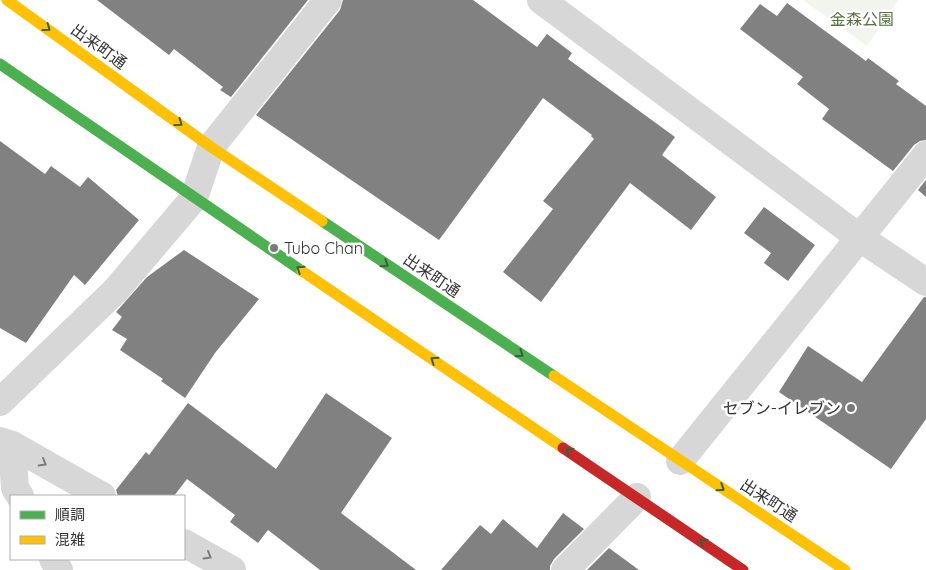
<svg xmlns="http://www.w3.org/2000/svg" width="926" height="570" viewBox="0 0 926 570" font-family="Quicksand,'Noto Sans JP',sans-serif">
<style>
.green{fill:#f1f5ed}
.building{fill:#818181}
.lines{fill:none;stroke-linecap:round;stroke-linejoin:round}
.street{stroke:#d7d7d7;stroke-width:28}
.fast{stroke:#4caf50;stroke-width:11}
.slow{stroke:#ffc107;stroke-width:11}
.jam{stroke:#c62828;stroke-width:11}
.oneway{stroke:#3c5e3d}
.oneway2{stroke:#7d7d7d}
.poi-dot{fill:#7a7a7a;stroke:#fff;stroke-width:2}
.labels{text-anchor:middle;dominant-baseline:central;stroke-width:5;stroke-linejoin:round;paint-order:stroke}
.park-label{font-size:16px;fill:#56703f;stroke:#fff}
.street-label{font-size:16px;fill:#333;stroke:#fff}
.poi-label{font-size:16px;fill:#333;stroke:#fff;text-anchor:start}
</style>
<rect width="100%" height="100%" fill="#fff"/>
<!-- green -->
<path class="green" d="M803,0H898L867,46Z"/>
<!-- building -->
<g class="building">
<path d="M97,0H308L231,97L220,90L223,87L174,49L169,55Z"/>
<path d="M343,0H473L537,47L547,34L572,53L568,59L675,137L662,155L716,197L691,230L630,183L541,302L503,272L553,209L543,201L594,139L591,136L592,135L543,98L439,240L256,115L340,10Z"/>
<path d="M787,3L866,61L868,58L899,81L896,84L926,106V140L920,141L914,145L893,171L822,119L829,109L797,84L803,77L740,29L760,4L777,16Z"/>
<path d="M0,141L45,174L51,166L80,187L88,177L139,220L85,285L74,275L26,343L0,328Z"/>
<path d="M926,180V197L918,190Z"/>
<path d="M764,207L815,245L788,281L764,263L771,253L744,233Z"/>
<path d="M184,250L259,299L215,353L185,398L161,381L163,379L120,350L127,339L112,330L122,317L116,312L147,277Z"/>
<path d="M924,297H926V419L891,469L779,392L808,346L862,382Z"/>
<path d="M326,393L392,438L341,513L416,570H320L268,530L258,543L230,522L235,515L187,479L174,496H118L116,490L146,452L149,455L188,403L276,469Z"/>
<path d="M563,513L584,529L554,559L550,566V570H441L480,525L491,534L503,519L537,548Z"/>
<path d="M609,548L639,570H587Z"/>
</g>
<g class="lines">
<!-- street -->
<g class="street">
<path d="M541,0L860,238L926,282"/>
<path d="M0,402L116,290L194,198L211,147L328,0"/>
<path d="M0,441L12,445L102,496"/>
<path d="M12,445L15,488L20,496"/>
<path d="M680,461L926,155"/>
<path d="M184,543L232,570"/>
<path d="M53,559L59,570"/>
<path d="M565,570L637,497"/>
</g>
<!-- fast -->
<g class="fast">
<path d="M0,64L302,271"/>
<path d="M322,221L554,376"/>
</g>
<!-- slow -->
<g class="slow">
<path d="M7,0L211,147L322,221"/>
<path d="M302,271L563,448"/>
<path d="M554,376L845,570"/>
</g>
<!-- jam -->
<path class="jam" d="M563,448L743,570"/>
</g>
<!-- one-way arrows -->
<defs><path id="oneway-chevron" d="M-2-3.5L2.5 0L-2 3.5" fill="none" stroke-width="1.6" stroke-linecap="round" stroke-linejoin="round" transform="scale(1.25)"/></defs>
<g class="oneway">
<use href="#oneway-chevron" transform="translate(47 28) rotate(36)"/>
<use href="#oneway-chevron" transform="translate(179 123) rotate(36)"/>
<use href="#oneway-chevron" transform="translate(385 264) rotate(34)"/>
<use href="#oneway-chevron" transform="translate(300 269) rotate(-146)"/>
<use href="#oneway-chevron" transform="translate(520 354) rotate(34)"/>
<use href="#oneway-chevron" transform="translate(434 360) rotate(-146)"/>
<use href="#oneway-chevron" transform="translate(569 451) rotate(-146)"/>
<use href="#oneway-chevron" transform="translate(721 488) rotate(33)"/>
<use href="#oneway-chevron" transform="translate(703 542) rotate(-146)"/>
</g>
<g class="oneway2">
<use href="#oneway-chevron" transform="translate(43 463) rotate(30)"/>
<use href="#oneway-chevron" transform="translate(208 556) rotate(30)"/>
</g>
<!-- markers -->
<g class="poi-dot">
<circle cx="274" cy="248" r="5"/>
<circle cx="851" cy="408" r="5"/>
</g>
<g class="labels">
<!-- park labels -->
<g class="park-label">
<text x="862" y="19">金森公園</text>
</g>
<!-- street labels -->
<g class="street-label">
<text transform="translate(99 46) rotate(36)">出来町通</text>
<text transform="translate(432 275) rotate(34)">出来町通</text>
<text transform="translate(769 500) rotate(33)">出来町通</text>
</g>
<!-- poi labels -->
<g class="poi-label">
<text x="284" y="248">Tubo Chan</text>
<text x="841" y="408" text-anchor="end">セブン-イレブン</text>
</g>
</g>
<!-- legend -->
<rect x="10" y="495" width="175" height="65" fill="#ffffff" stroke="#adadad"/>
<rect x="20" y="511" width="25" height="8" fill="#4caf50" stroke="#adadad"/>
<text x="55" y="520" font-size="15" fill="#333333">順調</text>
<rect x="20" y="536" width="25" height="8" fill="#ffc107" stroke="#adadad"/>
<text x="55" y="545" font-size="15" fill="#333333">混雑</text>
</svg>
